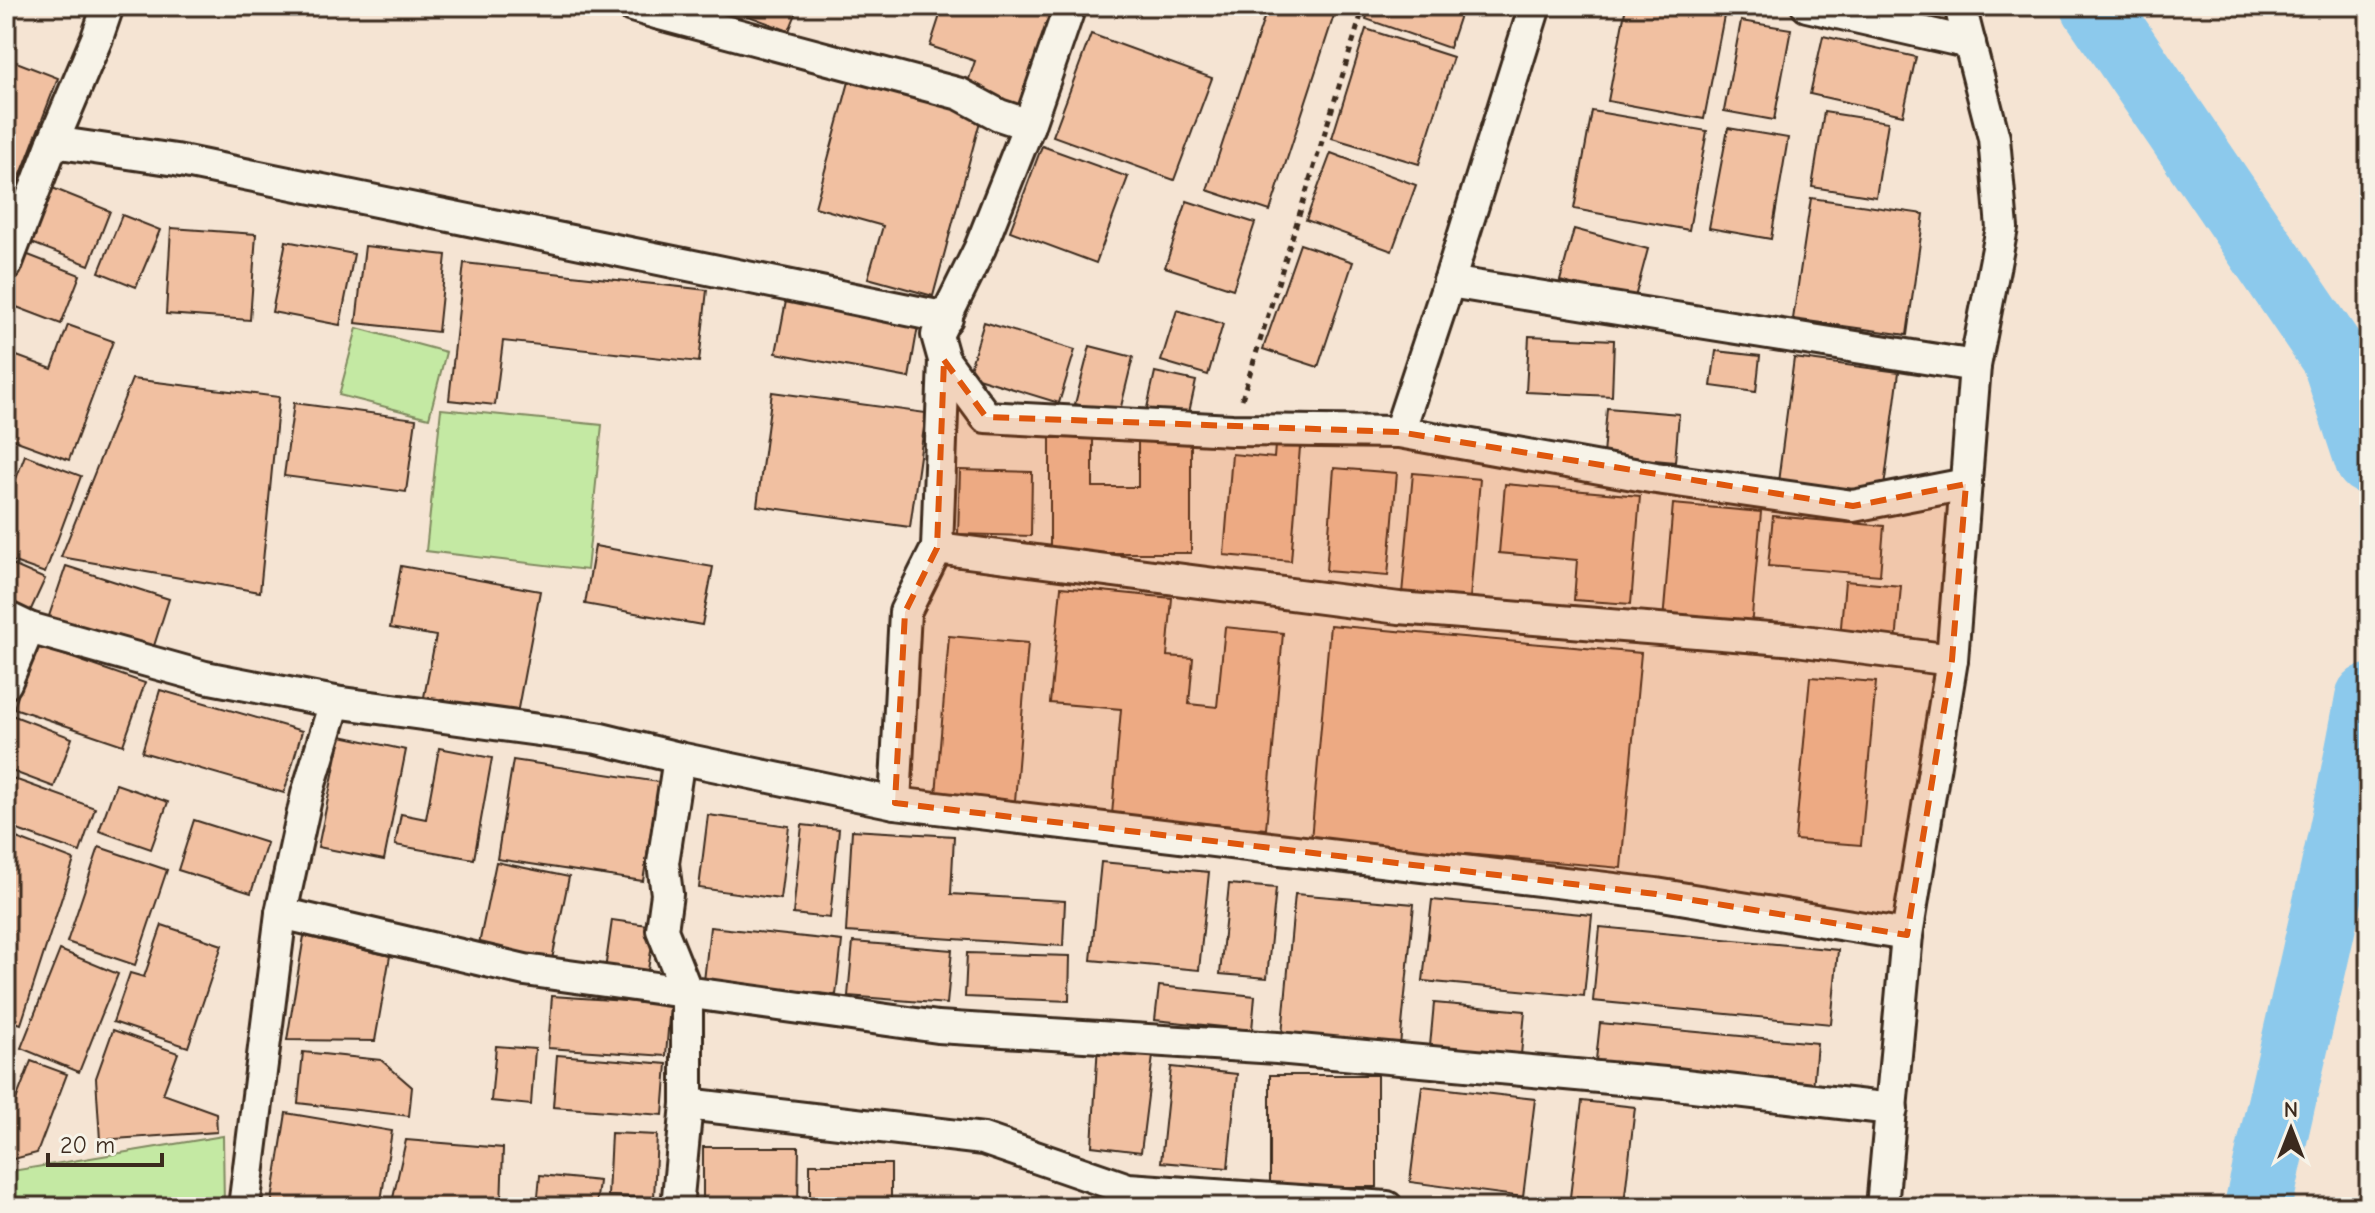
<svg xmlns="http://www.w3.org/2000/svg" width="2375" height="1213" viewBox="0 0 2375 1213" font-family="'Comic Neue',sans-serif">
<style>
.green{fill:#c4e9a3;stroke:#808a60;stroke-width:2}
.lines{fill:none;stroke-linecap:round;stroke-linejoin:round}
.river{stroke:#8cc9ec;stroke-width:68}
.building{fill:#f1c0a1;stroke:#3b2a1e;stroke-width:2}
.minor-casing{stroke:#3b2a1e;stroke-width:36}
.path{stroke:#3b2a1e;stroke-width:5;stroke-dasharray:6 6;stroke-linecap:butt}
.minor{stroke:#f7f3e8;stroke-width:30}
.marked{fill:#df570d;fill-opacity:0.2;stroke:#df570d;stroke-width:6;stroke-dasharray:16 10;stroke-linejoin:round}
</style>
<rect width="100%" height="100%" fill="#f5e4d3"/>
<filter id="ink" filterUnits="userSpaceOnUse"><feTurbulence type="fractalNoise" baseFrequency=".0125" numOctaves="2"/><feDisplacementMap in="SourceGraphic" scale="16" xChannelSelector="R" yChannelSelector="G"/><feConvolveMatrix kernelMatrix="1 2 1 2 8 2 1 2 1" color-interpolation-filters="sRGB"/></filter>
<g filter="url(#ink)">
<!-- green -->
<g class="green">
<path d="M357,328L446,352L429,418L339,395Z"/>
<path d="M441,409L602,425L587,570L426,551Z"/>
<path d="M223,1136L224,1207H6V1172Z"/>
</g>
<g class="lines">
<!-- river -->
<g class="river">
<path d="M2095,6L2335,358L2369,461"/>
<path d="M2258,1207C2295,1037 2338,869 2369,698"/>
</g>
</g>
<!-- building -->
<g class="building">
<path d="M722,6H799L789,31Z"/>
<path d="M943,6L1056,7L1023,107L966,88L975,61L930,46Z"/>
<path d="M1268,6H1337L1270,211L1207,190Z"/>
<path d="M1371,6H1463L1449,48L1366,19Z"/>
<path d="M1626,6H1673L1724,16L1704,119L1608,101Z"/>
<path d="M1854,6H1919L1920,23Z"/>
<path d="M1741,21L1791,29L1774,120L1724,111Z"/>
<path d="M1366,29L1453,57L1419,164L1332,138Z"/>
<path d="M1091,34L1212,78L1174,180L1053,136Z"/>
<path d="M1823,36L1916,57L1903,115L1810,94Z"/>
<path d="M6,58L58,78L18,182L6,177Z"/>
<path d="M850,78L982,114L933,296L868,278L883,226L815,207Z"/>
<path d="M1592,111L1707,131L1689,230L1574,209Z"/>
<path d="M1824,112L1888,122L1876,197L1812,187Z"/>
<path d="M1728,128L1788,138L1771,239L1709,228Z"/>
<path d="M1042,146L1128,177L1096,263L1010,231Z"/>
<path d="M1331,153L1416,185L1392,251L1306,220Z"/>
<path d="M50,187L110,211L89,265L29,242Z"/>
<path d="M1811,198L1924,214L1907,335L1793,319Z"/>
<path d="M1187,201L1255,223L1233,289L1165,267Z"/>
<path d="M122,215L160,230L136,287L99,272Z"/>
<path d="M171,228L256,234L250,320L166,314Z"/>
<path d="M1574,229L1648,249L1634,301L1560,281Z"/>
<path d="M286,241L354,254L340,325L272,312Z"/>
<path d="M1300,244L1353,262L1318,367L1263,349Z"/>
<path d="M365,246L446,255L438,332L356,323Z"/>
<path d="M23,253L80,275L61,324L6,303V297Z"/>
<path d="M464,263L707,290L699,362L503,341L495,405L449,400Z"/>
<path d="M786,301L918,326L909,378L776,353Z"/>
<path d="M1177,310L1223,324L1208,375L1161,361Z"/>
<path d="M984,322L1075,350L1059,403L968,375Z"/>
<path d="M68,325L113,341L69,460L6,437V352L52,369Z"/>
<path d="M1529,336L1614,340L1612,396L1526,392Z"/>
<path d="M1090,346L1133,357L1119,415L1075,404Z"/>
<path d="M1716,351L1760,356L1756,392L1711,386Z"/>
<path d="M1794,358L1899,372L1883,495L1778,482Z"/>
<path d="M1155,372L1196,381L1186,426L1145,417Z"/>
<path d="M132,379L279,397L260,592L61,557Z"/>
<path d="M772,392L926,413L910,527L757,506Z"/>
<path d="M294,403L416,419L406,492L284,476Z"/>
<path d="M1607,408L1679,414L1675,462L1603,455Z"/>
<path d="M1050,438H1093V487H1138V438H1191V553H1050Z"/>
<path d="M1275,445L1300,447L1291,561L1224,555L1232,454L1274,458Z"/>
<path d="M25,455L81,476L45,573L6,559V506Z"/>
<path d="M1334,468L1397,473L1388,576L1326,571Z"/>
<path d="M960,470L1032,472L1031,536L958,534Z"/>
<path d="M1413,473L1480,479L1470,599L1402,594Z"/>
<path d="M1505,484L1640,496L1631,604L1574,600L1577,560L1499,553Z"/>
<path d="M1673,504L1761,512L1751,628L1663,621Z"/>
<path d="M1773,516L1884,526L1880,575L1768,566Z"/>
<path d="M595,546L713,567L702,625L585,604Z"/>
<path d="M6,562L45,579L28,616L6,606Z"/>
<path d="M66,566L169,599L152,652L48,619Z"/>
<path d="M401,566L540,591L516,719L423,702L436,636L390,628Z"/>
<path d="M1845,581L1901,586L1896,643L1840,638Z"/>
<path d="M1061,587L1172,598L1167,656L1193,658L1189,704L1217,707L1225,627L1283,633L1266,829L1112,815L1121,709L1050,703Z"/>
<path d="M1330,625L1641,653L1621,868L1311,840Z"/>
<path d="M949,636L1028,643L1015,801L936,795Z"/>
<path d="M35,645L145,683L123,745L14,708Z"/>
<path d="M1810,677L1876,682L1861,845L1795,840Z"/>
<path d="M160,690L302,731L284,793L142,752Z"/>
<path d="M9,714L72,738L54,787L6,769V722Z"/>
<path d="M341,736L406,750L384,860L318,847Z"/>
<path d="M439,748L492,758L474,859L395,845L401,814L426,819Z"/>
<path d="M513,760L659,782L643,881L497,859Z"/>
<path d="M6,776L95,808L80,852L6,826Z"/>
<path d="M116,784L168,802L151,849L99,831Z"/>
<path d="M708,815L789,826L780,899L699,888Z"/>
<path d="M194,820L267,843L251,893L178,870Z"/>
<path d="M802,825L839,829L830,918L793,914Z"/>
<path d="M852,830L954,836L951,894L1065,901L1063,946L846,932Z"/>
<path d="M6,834L74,860L21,1024L6,1019Z"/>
<path d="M99,847L167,870L135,965L67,942Z"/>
<path d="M496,862L569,877L551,964L478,949Z"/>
<path d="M1101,862L1209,872L1199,970L1091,960Z"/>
<path d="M1229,884L1276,888L1267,978L1220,974Z"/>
<path d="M1295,894L1414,904L1400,1046L1282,1035Z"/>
<path d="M1432,900L1592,915L1584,996L1423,981Z"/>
<path d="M612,920L655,926L647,976L605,970Z"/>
<path d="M162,925L222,945L188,1047L113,1022L130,973L144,977Z"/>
<path d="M710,927L842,941L836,995L704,981Z"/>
<path d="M1600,927L1838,950L1831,1024L1593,1001Z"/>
<path d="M304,936L390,956L375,1041L287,1040Z"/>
<path d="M853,942L952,950L947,1004L848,996Z"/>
<path d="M60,950L118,974L79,1072L21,1048Z"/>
<path d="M967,953L1070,956L1069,1001L965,997Z"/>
<path d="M1159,986L1255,996L1252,1030L1155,1020Z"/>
<path d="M552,996L670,1004L666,1056L548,1048Z"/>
<path d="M1434,1003L1525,1011L1521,1055L1430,1046Z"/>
<path d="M1600,1023L1817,1043L1813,1089L1595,1069Z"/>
<path d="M113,1030L178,1053L163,1094L216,1113L217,1132L100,1140L96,1078Z"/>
<path d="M1098,1043L1154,1048L1141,1152L1092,1146Z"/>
<path d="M496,1046L535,1049L531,1105L491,1101Z"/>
<path d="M303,1052L381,1060L412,1087L409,1116L298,1103Z"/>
<path d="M557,1055L667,1064L663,1115L553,1107Z"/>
<path d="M31,1061L67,1074L37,1153L6,1161V1126Z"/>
<path d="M1171,1067L1237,1074L1228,1168L1161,1162Z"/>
<rect x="1270" y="1075" width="107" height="112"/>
<path d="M1422,1086L1535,1099L1523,1197L1410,1182Z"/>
<path d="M1582,1101L1635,1107L1624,1204L1570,1197Z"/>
<path d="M286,1113L392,1131L380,1207H271Z"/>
<path d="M611,1133L657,1135L654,1198L608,1196Z"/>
<path d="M406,1140L503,1148L501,1207H391Z"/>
<path d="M703,1147H799L798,1207H703Z"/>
<rect x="810" y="1164" width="81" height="43"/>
<path d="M540,1175L599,1181L596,1207H537Z"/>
</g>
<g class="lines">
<defs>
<g id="minor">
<path d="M632,6L660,14"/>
<path d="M663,6L660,14L960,94L999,115L1029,125"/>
<path d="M1807,6L1970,43"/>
<path d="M53,142L176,160L947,318"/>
<path d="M6,265L53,142L97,38L108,6"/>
<path d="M1449,282L1975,366"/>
<path d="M944,360L986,417L1232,430L1399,432L1656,478L1853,506L1966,484"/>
<path d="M1399,432L1449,282L1535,6"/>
<path d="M937,548L1399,608L1796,640L1952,660"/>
<path d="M6,617L29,628L205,677L335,702L597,738L679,758L895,803L905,612L937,548L944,360L937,335L980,248L1029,125L1070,6"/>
<path d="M6,683L29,628"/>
<path d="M895,803L1656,894L1907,935"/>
<path d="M281,913L525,970L938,1027L1277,1048L1676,1084L1892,1109"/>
<path d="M687,1104L983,1139L1128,1189L1387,1207"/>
<path d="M244,1207L281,913L307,794L335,702"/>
<path d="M677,1207L687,1104V992L662,930L667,894L663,863L679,758"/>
<path d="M1882,1207L1907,935L1952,660L1975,366L2002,228L1994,138L1960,6"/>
</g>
</defs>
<!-- minor casing -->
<use href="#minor" class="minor-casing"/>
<!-- path -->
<path class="path" d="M1242,399L1364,6"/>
<!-- minor -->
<use href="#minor" class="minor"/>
</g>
</g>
<!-- marked area -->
<path class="marked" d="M944,360L986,417L1399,432L1853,506L1966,484L1952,660L1907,935L1656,894L895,803L905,612L937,548Z"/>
<!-- margin -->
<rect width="2375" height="1213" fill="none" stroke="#f7f3e8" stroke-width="32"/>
<rect x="16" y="16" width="2343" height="1181" fill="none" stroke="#3b2a1e" stroke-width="3" filter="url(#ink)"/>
<!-- north arrow -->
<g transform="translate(2291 1129)" stroke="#f7f3e8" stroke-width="6" paint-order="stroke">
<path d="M0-6L14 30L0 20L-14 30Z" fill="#3b2a1e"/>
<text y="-12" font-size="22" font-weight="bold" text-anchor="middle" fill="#3b2a1e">N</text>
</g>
<!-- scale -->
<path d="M48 1153v12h114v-12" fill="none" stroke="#3b2a1e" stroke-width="4"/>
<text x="60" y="1153" font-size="24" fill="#3b2a1e" stroke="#f7f3e8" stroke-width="6" paint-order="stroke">20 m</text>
</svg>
